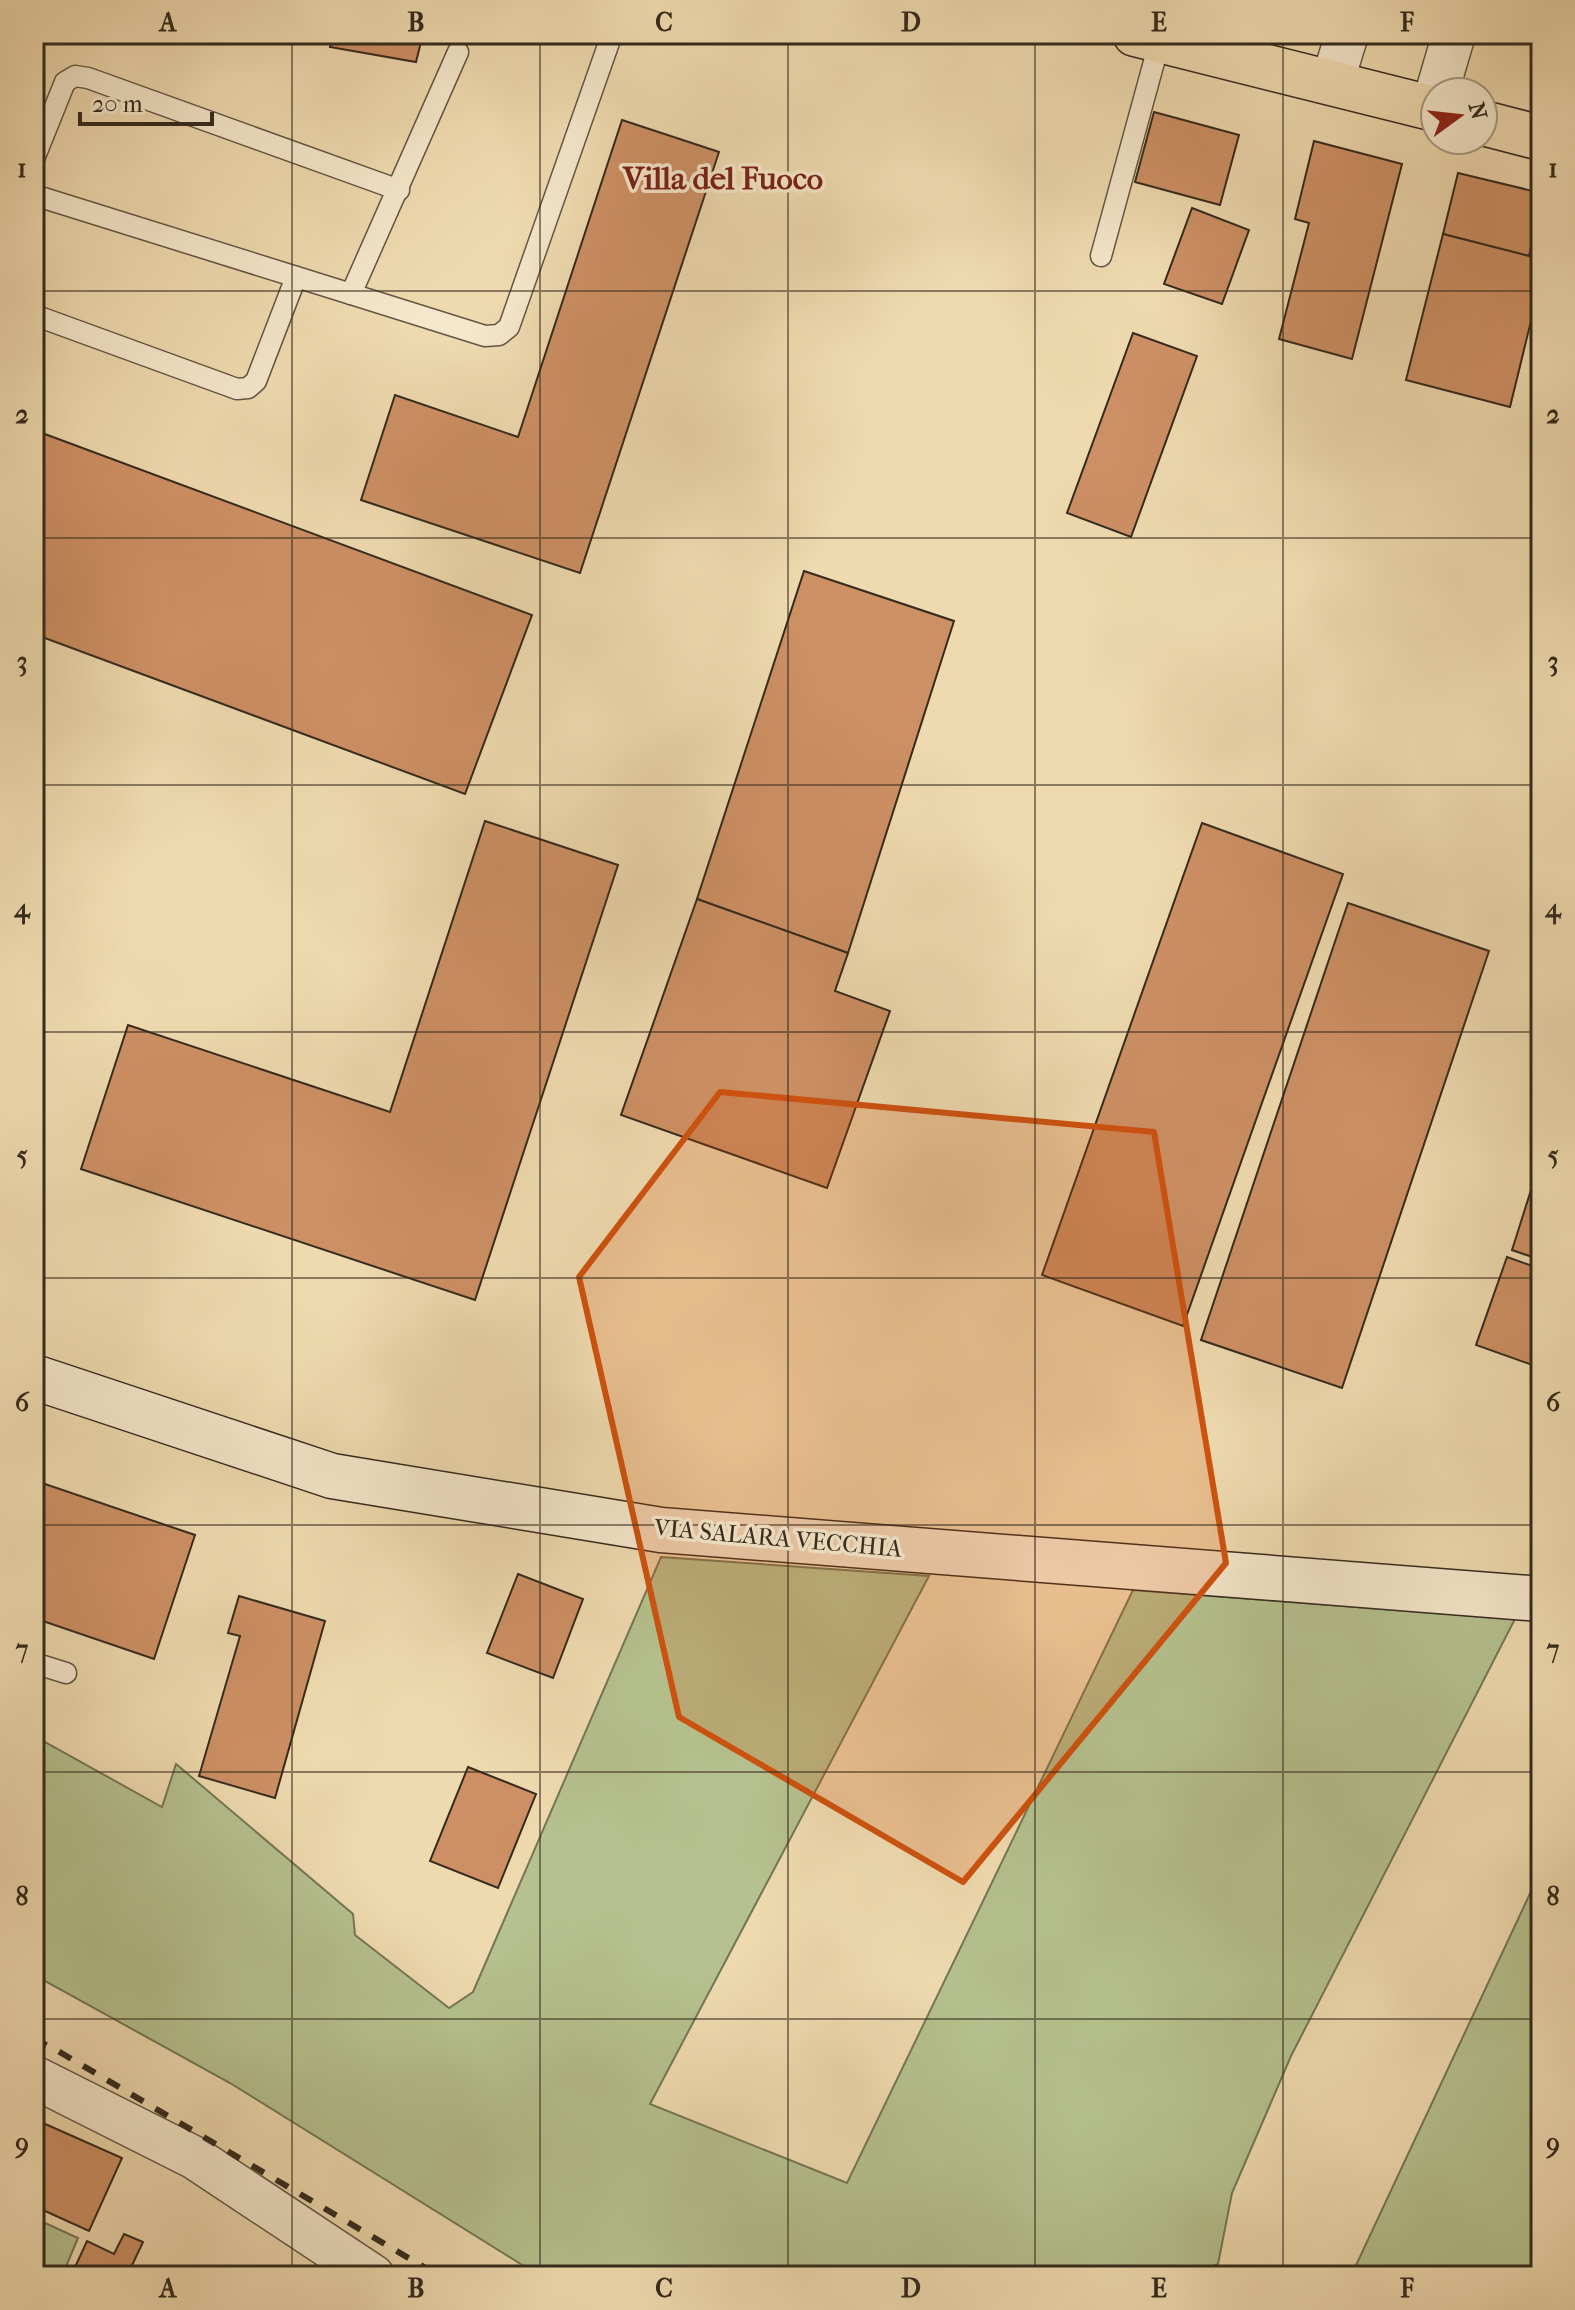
<svg xmlns="http://www.w3.org/2000/svg" width="1575" height="2310" viewBox="0 0 1575 2310" font-family="'IM FELL French Canon',serif">
<style>
.green{fill:#b5c18e;stroke:#747656;stroke-width:2}
.building{fill:#cd9064;stroke:#342a1d;stroke-width:2}
.lines{fill:none;stroke-linecap:round;stroke-linejoin:round}
.lane-casing{stroke:#635642;stroke-width:23}
.street-casing{stroke:#635642;stroke-width:45}
.secondary-casing{stroke:#342a1d;stroke-width:47}
.primary-casing{stroke:#342a1d;stroke-width:47}
.lane{stroke:#f5e7cb;stroke-width:20}
.street{stroke:#f5e7cb;stroke-width:42}
.secondary{stroke:#f5e7cb;stroke-width:44}
.primary{stroke:#efdaaf;stroke-width:44}
.rail{stroke:#342a1d;stroke-width:6;stroke-dasharray:14 14;stroke-linecap:butt}
.marked{fill:#cd520f;fill-opacity:0.2;stroke:#cd520f;stroke-width:6;stroke-linejoin:round}
.grid{fill:none;stroke:#342a1d;stroke-width:2;stroke-opacity:0.55}
.labels{text-anchor:middle;dominant-baseline:central;stroke-width:7;stroke-linejoin:round;paint-order:stroke}
.street-label{font-size:24px;fill:#342a1d;stroke:#f5e7cb}
.district-label{font-size:32px;font-weight:bold;fill:#7a1f14;stroke:#f5e7cb}
.neatline{fill:none;stroke:#342a1d;stroke-width:3}
.grid-label{font-size:26px;text-anchor:middle;font-weight:bold;fill:#342a1d}
</style>
<rect width="100%" height="100%" fill="#efdaaf"/>
<filter id="stains"><feTurbulence type="fractalNoise" baseFrequency=".0025" numOctaves="4"/><feColorMatrix values="0 0 0 0 .2 0 0 0 0 .09 0 0 0 0 .02 0 0 0 .5 -.17"/></filter>
<radialGradient id="worn" r=".72"><stop offset=".6" stop-color="#630" stop-opacity="0"/><stop offset="1" stop-color="#630" stop-opacity=".3"/></radialGradient>
<!-- green -->
<g class="green">
<path d="M661,1557L929,1576L650,2104L847,2183L1133,1590L1515,1619L1291,2056L1232,2193L1218,2264L1186,2276H540L230,2083L34,1975V1736L162,1807L176,1764L353,1914L355,1935L449,2008L473,1992Z"/>
<path d="M1541,1870V2276H1351Z"/>
<path d="M34,2218L78,2238L62,2276H34Z"/>
</g>
<!-- building -->
<g class="building">
<path d="M334,34H423L416,62L330,47Z"/>
<path d="M1154,112L1239,135L1220,205L1135,182Z"/>
<path d="M622,120L719,152L580,573L361,500L395,395L518,437Z"/>
<path d="M1314,141L1402,164L1352,359L1279,339L1309,223L1295,219Z"/>
<path d="M1458,173L1541,193V204L1529,256L1443,234Z"/>
<path d="M1192,208L1249,230L1222,304L1164,284Z"/>
<path d="M1443,234L1541,259V280L1510,407L1406,380Z"/>
<path d="M1133,333L1197,356L1131,537L1067,513Z"/>
<path d="M34,430L532,615L465,794L34,634Z"/>
<path d="M804,571L954,621L848,953L697,899Z"/>
<path d="M485,821L618,865L475,1300L81,1169L128,1025L390,1112Z"/>
<path d="M1202,823L1343,874L1183,1326L1042,1275Z"/>
<path d="M697,899L848,953L835,991L890,1011L827,1188L621,1115Z"/>
<path d="M1348,903L1489,951L1342,1388L1201,1340Z"/>
<path d="M1537,1171L1541,1172V1260L1512,1250Z"/>
<path d="M1507,1257L1541,1269V1368L1476,1345Z"/>
<path d="M42,1483L195,1535L154,1659L34,1618V1507Z"/>
<path d="M518,1574L583,1599L553,1678L487,1653Z"/>
<path d="M239,1596L325,1621L275,1798L199,1776L240,1636L228,1633Z"/>
<path d="M468,1767L536,1794L498,1888L430,1861Z"/>
<path d="M34,2119L122,2158L89,2231L34,2206Z"/>
<path d="M124,2234L143,2242L127,2276H120L106,2270L103,2276H71L87,2241L114,2254Z"/>
</g>
<g class="lines">
<defs>
<g id="lane">
<path d="M458,52L351,294L485,336L499,335L509,327L612,34"/>
<path d="M34,159L65,82L75,76L88,78L399,190"/>
<path d="M34,195L351,294"/>
<path d="M1101,256L1160,40"/>
<path d="M34,315L237,389L248,388L256,381L296,277"/>
<path d="M34,1663L66,1673"/>
</g>
<g id="street">
<path d="M1332,83L1347,34"/>
<path d="M1437,92L1454,34"/>
<path d="M34,2077L195,2158L373,2276"/>
</g>
<path id="secondary" d="M34,1377L332,1476L661,1530L1541,1599"/>
<g id="primary">
<path d="M1135,34L1435,109"/>
<path d="M1483,123L1541,138"/>
</g>
</defs>
<!-- lane casing -->
<use href="#lane" class="lane-casing"/>
<!-- street casing -->
<use href="#street" class="street-casing"/>
<!-- secondary casing -->
<use href="#secondary" class="secondary-casing"/>
<!-- primary casing -->
<use href="#primary" class="primary-casing"/>
<!-- lane -->
<use href="#lane" class="lane"/>
<!-- street -->
<use href="#street" class="street"/>
<!-- secondary -->
<use href="#secondary" class="secondary"/>
<!-- primary -->
<use href="#primary" class="primary"/>
<!-- rail -->
<path class="rail" d="M34,2039L58,2051L439,2276"/>
</g>
<!-- marked area -->
<path class="marked" d="M720,1092L1154,1132L1226,1563L963,1882L679,1717L579,1277Z"/>
<!-- grid -->
<path class="grid" d="M292,34V2276M540,34V2276M788,34V2276M1035,34V2276M1283,34V2276M34,291H1541M34,538H1541M34,785H1541M34,1032H1541M34,1278H1541M34,1525H1541M34,1772H1541M34,2019H1541"/>
<g class="labels">
<!-- street labels -->
<g class="street-label">
<text transform="translate(778 1538) rotate(5)">VIA SALARA VECCHIA</text>
</g>
<!-- district labels -->
<g class="district-label">
<text x="723" y="178">Villa del Fuoco</text>
</g>
</g>
<!-- margin -->
<rect width="1575" height="2310" fill="none" stroke="#efdaaf" stroke-width="88"/>
<!-- north arrow -->
<g transform="translate(1459 116) rotate(75)"><circle r="38" fill="#f5e7cb" stroke="#a89b85" stroke-width="2"/>
<path d="M0-6L14 30L0 20L-14 30Z" fill="#8f2418"/>
<text y="-12" font-size="22" font-weight="bold" text-anchor="middle" fill="#342a1d">N</text>
</g>
<!-- scale -->
<path d="M80 112v12h132v-12" fill="none" stroke="#342a1d" stroke-width="4"/>
<text x="92" y="112" font-size="24" fill="#342a1d" stroke="#f5e7cb" stroke-width="6" paint-order="stroke">20 m</text>
<rect x="44" y="44" width="1487" height="2222" class="neatline"/>
<g class="grid-label">
<text x="168" y="31">A</text>
<text x="416" y="31">B</text>
<text x="664" y="31">C</text>
<text x="911" y="31">D</text>
<text x="1159" y="31">E</text>
<text x="1407" y="31">F</text>
<text x="22" y="177">1</text>
<text x="1553" y="177">1</text>
<text x="22" y="423">2</text>
<text x="1553" y="423">2</text>
<text x="22" y="670">3</text>
<text x="1553" y="670">3</text>
<text x="22" y="917">4</text>
<text x="1553" y="917">4</text>
<text x="22" y="1164">5</text>
<text x="1553" y="1164">5</text>
<text x="22" y="1411">6</text>
<text x="1553" y="1411">6</text>
<text x="22" y="1658">7</text>
<text x="1553" y="1658">7</text>
<text x="22" y="1905">8</text>
<text x="1553" y="1905">8</text>
<text x="22" y="2152">9</text>
<text x="1553" y="2152">9</text>
<text x="168" y="2297">A</text>
<text x="416" y="2297">B</text>
<text x="664" y="2297">C</text>
<text x="911" y="2297">D</text>
<text x="1159" y="2297">E</text>
<text x="1407" y="2297">F</text>
</g>
<rect width="100%" height="100%" filter="url(#stains)"/>
<rect width="100%" height="100%" fill="url(#worn)"/>
</svg>
